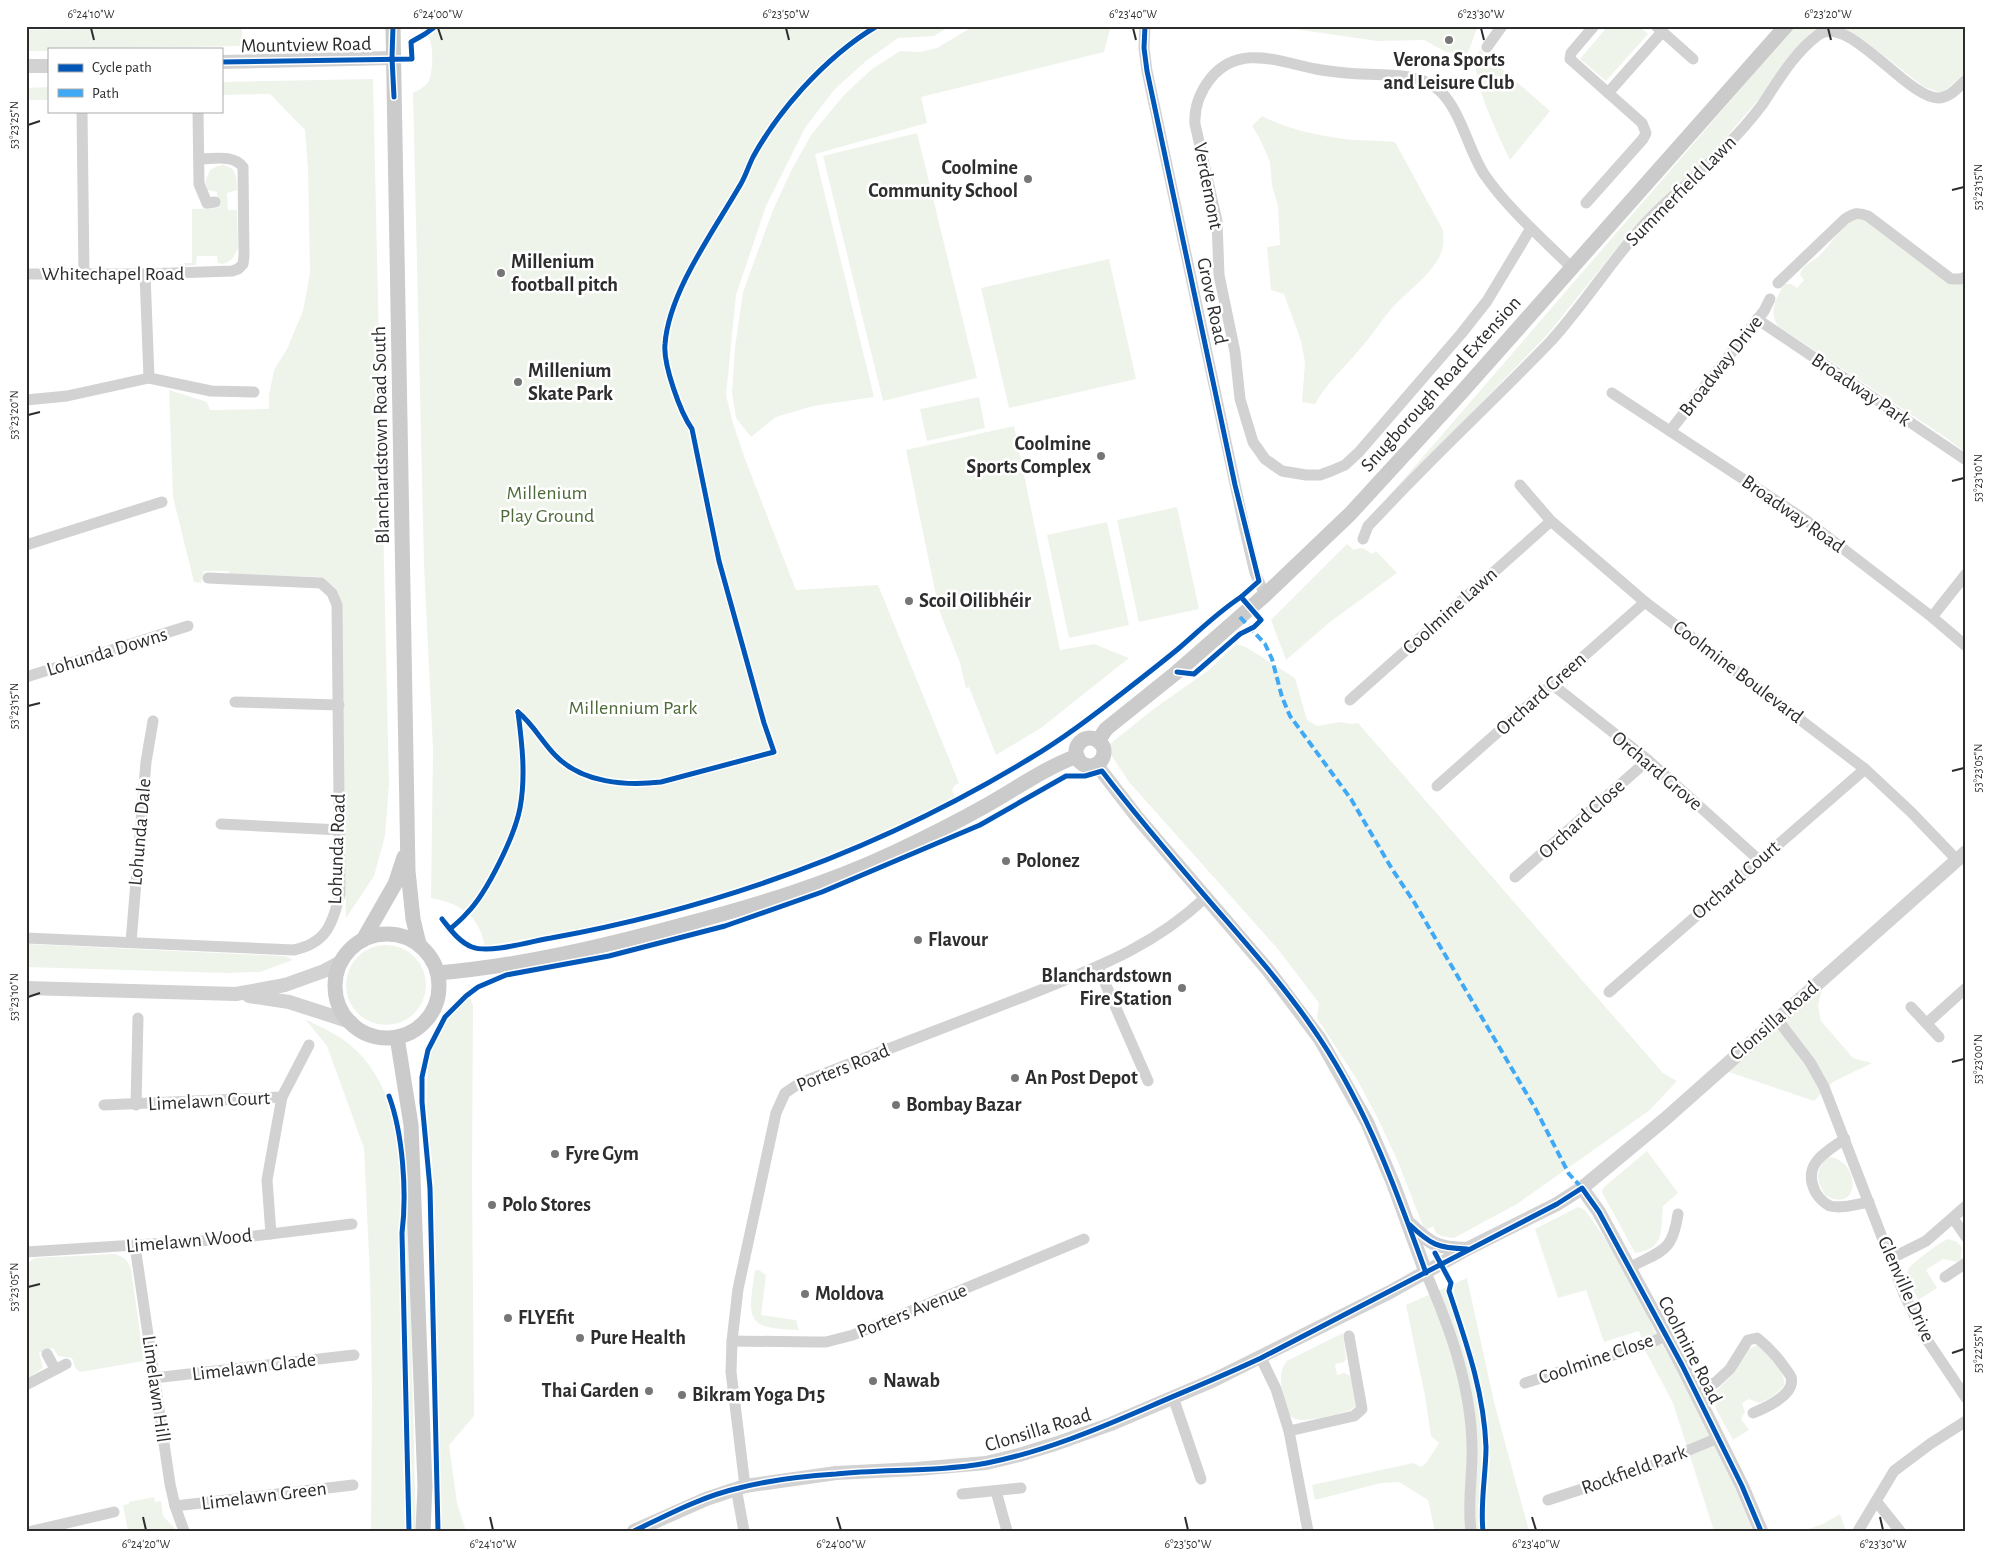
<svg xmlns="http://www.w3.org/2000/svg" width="1992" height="1557" viewBox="0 0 1992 1557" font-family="'Alegreya Sans',sans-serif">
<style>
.green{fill:#eff4eb}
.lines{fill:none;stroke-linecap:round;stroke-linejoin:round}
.minor{stroke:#d2d2d2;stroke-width:11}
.tertiary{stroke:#d2d2d2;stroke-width:14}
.secondary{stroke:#cbcbcb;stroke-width:15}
.quiet{stroke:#3fa9f5;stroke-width:4;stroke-dasharray:8 4;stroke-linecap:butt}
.cycleway-casing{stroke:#fff;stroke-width:8}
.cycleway{stroke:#0057b8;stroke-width:5}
.ticks{fill:none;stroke:#2d2d2d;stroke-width:2}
.poi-dot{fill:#767676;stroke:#fff;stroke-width:2}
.labels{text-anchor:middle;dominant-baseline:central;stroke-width:5;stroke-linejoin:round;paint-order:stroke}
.street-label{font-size:20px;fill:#2d2d2d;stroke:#fff}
.poi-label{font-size:20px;font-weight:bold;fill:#2d2d2d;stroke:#fff;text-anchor:start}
.park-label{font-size:20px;fill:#4d6a39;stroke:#fff}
.neatline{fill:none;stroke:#2d2d2d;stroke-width:2}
.ticks-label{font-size:12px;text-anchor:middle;fill:#2d2d2d}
</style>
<rect width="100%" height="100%" fill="#fff"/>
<!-- green -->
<g class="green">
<path d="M414,26H950L934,36L898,38L866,61L834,90L805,128L766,206L736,295L726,395L733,423L745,459L796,590L878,585L959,783L955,785L952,790L955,797L922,815L853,846L758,882L615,924L485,946C478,914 461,904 431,898L433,749L424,565L413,93C417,91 423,88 427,84C433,78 434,46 429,38C426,32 420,29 414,26Z"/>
<path d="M974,26H1111L1104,52L921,97L927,123L815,154L874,397L813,406L776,417L751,437L736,418L732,392L735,347L743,292L773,210L791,171L811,135L844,95L872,69L900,51L920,52L937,48Z"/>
<path d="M1274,26H1478L1467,55L1446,52L1424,40L1377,41Z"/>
<path d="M1608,26H1639L1648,34L1606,81L1580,59Z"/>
<path d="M1795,26H1823L1810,34L1787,58L1759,99L1721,143L1681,185L1650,211L1629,233L1548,334L1371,517Z"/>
<path d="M1837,26H1966V72L1945,91L1939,92L1924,87L1864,40Z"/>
<path d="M242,27V46L49,49V51H26V30Z"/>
<path d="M1480,50L1550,111L1510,160C1501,140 1463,67 1480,50Z"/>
<path d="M373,79L389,784L385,836L374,876L346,918L339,595C336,586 327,581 319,577L230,574L228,571H204L201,583L194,582L173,497L169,390L207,402L210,410L269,409V395L274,370L287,349L303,311L310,273L308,169L305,130L270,94L221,95V82Z"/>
<path d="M49,87V100H26V88Z"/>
<path d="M1262,116C1288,129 1315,135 1344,139C1361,141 1378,140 1395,142L1443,230C1443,235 1444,241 1443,246C1439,270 1407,291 1392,308C1380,322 1371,337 1359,350C1344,368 1326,384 1315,404L1302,402L1305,362L1301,341L1284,294L1271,290L1267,247L1280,245L1278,206L1272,185L1270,162L1260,139L1252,126Z"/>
<path d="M917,133L977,378L883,401L823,156Z"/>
<path d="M224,165C238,169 236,177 237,190L227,193L228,210H237L238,248C235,256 231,262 223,264L218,263L217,256H197L196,265L185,266L184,263H192V209L218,208L217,192L207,190L205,182L210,170L218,166Z"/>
<path d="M1858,217L1870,223L1950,285L1966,283V453L1945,437L1778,326C1768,312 1777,297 1784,284H1791L1797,288L1804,280L1800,275C1801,266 1812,262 1819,256C1832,243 1841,226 1858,217Z"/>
<path d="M1109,259L1136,379L1009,408L981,288Z"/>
<path d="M979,397L985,428L927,441L920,409Z"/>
<path d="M1014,426L1060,650L1094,644L1129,658L1041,728L996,755L969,687L966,688L960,663L939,610L906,450Z"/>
<path d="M1177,507L1199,609L1139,622L1117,520Z"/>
<path d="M1107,522L1129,625L1069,638L1047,535Z"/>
<path d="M1347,544L1354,550C1362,546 1364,548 1372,554L1376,551L1397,573L1330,622L1286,660L1271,620Z"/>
<path d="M1236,644L1246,647L1295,678L1307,720L1317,726L1340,722L1351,724L1358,723L1663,1073L1677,1081L1650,1110L1517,1204L1454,1238L1441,1236L1436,1233L1433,1226L1425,1231L1398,1162L1378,1119L1359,1083L1317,1018L1319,1003L1277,948L1129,782L1106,747L1155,708L1209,670Z"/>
<path d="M26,944L285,956L293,960L260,972L227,973L26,967Z"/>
<circle cx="386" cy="985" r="40"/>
<path d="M1822,990L1818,1005L1821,1021L1853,1058L1872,1063L1833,1082L1814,1101L1726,1071Z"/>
<path d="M470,997L473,1006L472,1174L474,1416L449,1445L457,1503L466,1531H441C439,1418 437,1305 434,1193C433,1147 421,1102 430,1056C435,1033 453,1013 470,997Z"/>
<path d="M305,1019C318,1026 333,1032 345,1041C375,1063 392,1100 396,1136C399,1158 398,1181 408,1200L416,1531H371L372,1392L370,1277L364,1148L327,1046Z"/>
<path d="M1647,1151L1678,1193L1663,1206C1660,1231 1666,1249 1635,1253L1602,1192L1603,1188Z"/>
<path d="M1832,1157C1863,1166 1858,1215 1825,1195C1816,1178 1815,1174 1826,1158Z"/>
<path d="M1578,1207L1585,1210C1605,1238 1623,1266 1639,1296C1650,1320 1658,1344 1676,1364L1739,1497L1753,1531H1714L1673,1403L1645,1350L1639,1331L1604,1342L1586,1290L1558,1298L1535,1229Z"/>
<path d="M1948,1239L1957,1242L1962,1247L1961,1257L1963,1259L1957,1262L1943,1259L1926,1270L1937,1288L1918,1300C1915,1292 1906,1278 1908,1270C1910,1264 1942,1241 1948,1239Z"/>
<path d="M114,1254C123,1256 128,1260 131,1269L144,1361L80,1372L76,1369L72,1358L58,1356L53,1348L39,1353L43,1368L26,1379L27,1264L34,1258Z"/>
<path d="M755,1270H759L766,1275L761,1315L796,1320L799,1330C744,1329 748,1319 755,1270Z"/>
<path d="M1467,1278L1494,1402L1529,1531H1435L1428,1500L1399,1482L1381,1483L1315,1500L1312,1485L1413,1463L1421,1467L1427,1462L1439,1443L1431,1436L1425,1396L1406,1305Z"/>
<path d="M1343,1333L1346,1359L1344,1362L1335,1364L1337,1375L1344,1373L1351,1376L1357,1403L1355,1407L1349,1411C1335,1414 1300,1426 1290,1416C1285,1400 1274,1375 1287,1361Z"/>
<path d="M1757,1345C1767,1354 1787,1371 1784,1386C1778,1393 1768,1400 1759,1403L1749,1399L1742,1403L1745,1412L1741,1419L1749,1430L1733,1440L1716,1409L1713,1394L1735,1372L1747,1350Z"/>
<path d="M154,1497L155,1502L161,1501L163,1516L177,1531H128L123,1505L129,1504V1502Z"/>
<path d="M1840,1514L1846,1531H1803L1823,1524Z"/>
</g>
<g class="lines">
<!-- minor -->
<g class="minor">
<path d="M1145,26L1144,48L1147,71L1244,526L1255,573L1265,595"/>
<path d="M1656,26L1693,59"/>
<path d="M1487,47L1502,26"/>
<path d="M1608,93L1662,32"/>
<path d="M82,111L84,275"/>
<path d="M198,111L199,184L207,203L215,202"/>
<path d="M1586,203L1643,139L1646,133L1642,123L1570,59L1571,53L1594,26"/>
<path d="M1531,228L1487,301L1461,334L1359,452L1345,465L1331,471L1320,475H1306L1282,471L1265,459L1253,442L1240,399L1235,352L1219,275L1217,221L1195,124C1194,107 1200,92 1210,79C1239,43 1279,62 1316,69C1326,71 1336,72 1346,73C1374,76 1419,70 1440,91C1461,111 1468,149 1484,174C1508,209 1542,238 1572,268"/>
<path d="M26,274H145L232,271L238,269L243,264L244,256L243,167C233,154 214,159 199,159"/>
<path d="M145,274L149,378"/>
<path d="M1778,283L1845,219C1854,213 1858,212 1868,216L1951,279H1960L1966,277"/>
<path d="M1757,319L1966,460"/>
<path d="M1612,393L1807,521L1932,617L1966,646"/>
<path d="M26,400L67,396L149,378L211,391L254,392"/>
<path d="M1670,431L1764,311L1770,299"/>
<path d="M1520,485L1551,521L1645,602L1865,769L1911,812L1957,860"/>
<path d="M1363,539L1368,526L1389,504C1441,449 1497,397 1550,342C1583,306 1609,264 1642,227C1659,207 1679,192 1698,174C1709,164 1719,153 1730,142C1741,131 1752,118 1762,105C1778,81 1794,53 1818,35C1848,12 1907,99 1939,98C1951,97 1958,87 1966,80"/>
<path d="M26,545L162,502"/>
<path d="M1932,617L1966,574"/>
<path d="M26,677L188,626"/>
<path d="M1553,685L1648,760L1759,860"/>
<path d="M1350,700L1551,521"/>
<path d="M235,702L339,705"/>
<path d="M1437,786L1645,602"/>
<path d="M221,824L340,830"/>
<path d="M1515,877L1648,760"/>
<path d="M26,938L294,950C327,943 332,924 340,894L337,605L332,593L321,583L208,578"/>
<path d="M131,942L146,762L153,721"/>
<path d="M1098,967L1148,1081"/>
<path d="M1609,992L1865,769"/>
<path d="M1911,1007L1939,1037"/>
<path d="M1777,1019L1810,1062L1824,1087L1904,1294L1925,1337L1966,1398"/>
<path d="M1927,1023L1966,988"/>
<path d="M104,1105L282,1097"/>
<path d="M136,1105L138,1018"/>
<path d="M1845,1139C1825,1152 1801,1165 1816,1193C1819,1198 1824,1203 1830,1206C1842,1209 1857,1204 1869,1202"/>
<path d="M1953,1218L1966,1237"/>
<path d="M271,1234L267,1180L282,1097L309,1045"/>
<path d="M135,1246L170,1484L175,1506L184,1531"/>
<path d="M26,1252L229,1239L352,1224"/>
<path d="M1890,1259L1926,1241L1966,1206"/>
<path d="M1631,1267C1662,1250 1672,1253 1678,1214"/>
<path d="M1426,1273C1450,1328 1471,1386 1472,1446C1473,1474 1467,1503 1471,1531"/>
<path d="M1945,1277L1966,1263"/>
<path d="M732,1341L815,1342H826L853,1335L1084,1239"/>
<path d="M47,1354L55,1369"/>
<path d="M1261,1358L1276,1389L1289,1431L1308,1531"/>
<path d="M154,1378L354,1355"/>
<path d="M1525,1383L1648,1344L1667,1335"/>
<path d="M26,1385L66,1364"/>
<path d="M1697,1394L1716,1382L1730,1369L1748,1340L1757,1338C1767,1346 1775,1354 1782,1364C1785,1368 1789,1373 1791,1377C1796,1395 1765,1408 1753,1413"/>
<path d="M1173,1397L1201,1479"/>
<path d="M1289,1431L1354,1416L1362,1409L1349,1336"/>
<path d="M745,1486L731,1372L732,1341L738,1289L776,1113L785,1093L800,1083C874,1054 949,1026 1023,997C1092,969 1151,949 1206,897"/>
<path d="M736,1488L744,1531"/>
<path d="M996,1491L1007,1531"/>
<path d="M962,1494L1021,1488"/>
<path d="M1548,1500L1641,1470L1718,1438"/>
<path d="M1876,1501L1900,1531"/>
<path d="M175,1506L353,1485"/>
<path d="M32,1531L114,1512"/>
<path d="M1858,1531L1894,1471L1930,1444L1966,1421"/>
</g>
<!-- tertiary -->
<g class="tertiary">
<path d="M221,62L392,58"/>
<path d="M26,66H49"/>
<path d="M1096,764L1137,817L1268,970L1320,1039L1367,1122L1393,1183L1426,1273"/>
<path d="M26,988L236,994L285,985L324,971L341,962"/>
<path d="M249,996L289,1002L351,1022"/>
<path d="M1582,1188L1599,1212L1682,1365L1742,1486L1761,1531"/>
<path d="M1411,1225C1431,1245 1438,1248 1467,1249"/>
<path d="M634,1531L706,1499L745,1486L836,1473L916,1469L986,1463L1019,1455L1058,1443L1111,1424L1214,1380L1390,1292L1467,1249L1557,1204L1582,1188L1664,1120L1966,852"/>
</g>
<!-- secondary -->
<g class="secondary">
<path d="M393,26L408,871L413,919L419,944"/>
<circle cx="1090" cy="752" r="14"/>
<path d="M1098,741L1106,729L1177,672L1265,595L1350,514L1461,393L1786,26"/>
<circle cx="387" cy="986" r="52"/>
<path d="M363,940L395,884L404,857"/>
<path d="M438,973C521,966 605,946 686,924C757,905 827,884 893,853C925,838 957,822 987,805C1017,788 1045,768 1077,756"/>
<path d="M397,1037L411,1125L425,1486L423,1531"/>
</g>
<!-- quiet -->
<path class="quiet" d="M1240,617L1265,644L1272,659L1282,697L1290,716L1351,799L1392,869L1414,902L1535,1108L1569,1174L1582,1188"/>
<defs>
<g id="cycleway">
<path d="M393,26L392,58L394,97"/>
<path d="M1145,26L1144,48L1147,71L1235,485L1259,581L1241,597L1261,620L1254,627L1240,634L1194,674L1177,672"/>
<path d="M221,62L412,59L411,42L425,34L436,26"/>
<path d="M518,712C533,724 542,742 556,756C582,783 626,786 661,782L774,752L764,723L719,561L692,429C680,412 663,364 665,344C669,292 713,232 739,187C745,178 748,167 753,157C765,135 785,108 802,89C823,66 850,42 877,26"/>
<path d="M442,919C450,929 459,942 472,947C490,954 532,941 551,938C721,907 881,849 1029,759C1063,739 1094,715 1125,691C1143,677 1161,663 1178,649C1199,631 1218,612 1241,597"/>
<path d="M450,929C456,924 462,919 467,913C487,893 515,835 520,808C526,776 522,743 518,712"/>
<path d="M389,1096C403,1134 407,1193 402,1233L409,1531"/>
<path d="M1410,1225C1431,1245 1438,1248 1467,1249"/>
<path d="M1435,1253L1451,1283L1449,1291C1466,1342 1484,1392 1486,1447C1486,1474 1480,1503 1483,1531"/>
<path d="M438,1531L430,1188L422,1102V1077L428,1050L445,1017L466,996L478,987L506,975L609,956L725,926L822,892L980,825L1066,776H1085L1102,771C1137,817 1174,860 1211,903C1249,947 1288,990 1320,1039C1368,1111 1397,1192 1426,1273"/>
<path d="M634,1531C667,1515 703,1496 739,1488C770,1480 803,1476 836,1474C886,1469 937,1472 987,1463C1043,1452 1098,1429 1151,1406C1188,1390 1225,1375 1261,1358L1557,1204L1582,1188L1599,1212L1682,1365L1742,1486L1761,1531"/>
</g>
</defs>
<!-- cycleway casing -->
<use href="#cycleway" class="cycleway-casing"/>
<!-- cycleway -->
<use href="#cycleway" class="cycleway"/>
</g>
<!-- ticks -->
<path class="ticks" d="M91,28L94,40M438,28L442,40M786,28L789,40M1133,28L1136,40M1481,28L1484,40M1828,28L1831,40M28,125L40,121M1952,190L1964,187M28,415L40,412M1952,481L1964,478M28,706L40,703M1952,771L1964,768M28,997L40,993M1952,1062L1964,1059M28,1287L40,1284M1952,1353L1964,1349M143,1517L146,1530M490,1517L493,1530M837,1517L841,1530M1185,1517L1188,1530M1532,1517L1536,1530M1880,1517L1883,1530"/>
<!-- markers -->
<g class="poi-dot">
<circle cx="1449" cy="40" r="5"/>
<circle cx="1028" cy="179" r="5"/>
<circle cx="501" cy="273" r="5"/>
<circle cx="518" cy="382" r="5"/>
<circle cx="1101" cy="456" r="5"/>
<circle cx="909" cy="601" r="5"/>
<circle cx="1006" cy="861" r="5"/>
<circle cx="918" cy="940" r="5"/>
<circle cx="1182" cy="988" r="5"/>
<circle cx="1015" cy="1078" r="5"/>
<circle cx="896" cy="1105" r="5"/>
<circle cx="555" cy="1154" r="5"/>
<circle cx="492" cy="1205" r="5"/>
<circle cx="805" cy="1294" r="5"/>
<circle cx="508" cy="1318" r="5"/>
<circle cx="580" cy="1338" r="5"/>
<circle cx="873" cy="1381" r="5"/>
<circle cx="649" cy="1391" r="5"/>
<circle cx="682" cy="1395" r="5"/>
</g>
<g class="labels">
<!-- street labels -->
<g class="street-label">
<text transform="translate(306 45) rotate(-1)">Mountview Road</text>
<text transform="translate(1208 186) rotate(79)">Verdemont</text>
<text transform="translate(1681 191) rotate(-45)">Summerfield Lawn</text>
<text x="113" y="274">Whitechapel Road</text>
<text transform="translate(1212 301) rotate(78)">Grove Road</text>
<text transform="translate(1721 366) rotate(-52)">Broadway Drive</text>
<text transform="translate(1441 384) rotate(-48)">Snugborough Road Extension</text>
<text transform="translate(1861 390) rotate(34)">Broadway Park</text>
<text transform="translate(381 435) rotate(-91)">Blanchardstown Road South</text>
<text transform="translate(1793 514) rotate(35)">Broadway Road</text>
<text transform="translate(1450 611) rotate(-42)">Coolmine Lawn</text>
<text transform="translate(107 652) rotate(-17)">Lohunda Downs</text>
<text transform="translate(1738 672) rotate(37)">Coolmine Boulevard</text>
<text transform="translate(1541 694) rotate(-42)">Orchard Green</text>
<text transform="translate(1657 771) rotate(40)">Orchard Grove</text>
<text transform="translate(1582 819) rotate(-42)">Orchard Close</text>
<text transform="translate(140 832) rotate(-85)">Lohunda Dale</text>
<text transform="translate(337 849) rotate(-88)">Lohunda Road</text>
<text transform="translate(1736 880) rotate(-41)">Orchard Court</text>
<text transform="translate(1774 1021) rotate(-41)">Clonsilla Road</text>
<text transform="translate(843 1068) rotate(-22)">Porters Road</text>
<text transform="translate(209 1101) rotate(-3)">Limelawn Court</text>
<text transform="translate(189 1241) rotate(-5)">Limelawn Wood</text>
<text transform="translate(1906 1289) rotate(66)">Glenville Drive</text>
<text transform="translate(912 1311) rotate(-22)">Porters Avenue</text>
<text transform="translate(1690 1350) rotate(63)">Coolmine Road</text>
<text transform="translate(1596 1359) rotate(-19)">Coolmine Close</text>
<text transform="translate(254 1367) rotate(-7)">Limelawn Glade</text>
<text transform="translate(156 1389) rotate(82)">Limelawn Hill</text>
<text transform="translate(1038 1430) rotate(-17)">Clonsilla Road</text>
<text transform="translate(1634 1470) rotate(-20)">Rockfield Park</text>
<text transform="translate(264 1496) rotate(-7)">Limelawn Green</text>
</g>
<!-- poi labels -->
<g class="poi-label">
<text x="1449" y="60" text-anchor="middle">Verona Sports<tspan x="1449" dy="23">and Leisure Club</tspan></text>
<text x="1018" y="168" text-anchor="end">Coolmine<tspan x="1018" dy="23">Community School</tspan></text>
<text x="511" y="262">Millenium<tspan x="511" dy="23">football pitch</tspan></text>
<text x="528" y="371">Millenium<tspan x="528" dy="23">Skate Park</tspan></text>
<text x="1091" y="444" text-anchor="end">Coolmine<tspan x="1091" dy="23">Sports Complex</tspan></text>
<text x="919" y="601">Scoil Oilibhéir</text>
<text x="1016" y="861">Polonez</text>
<text x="928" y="940">Flavour</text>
<text x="1172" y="976" text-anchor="end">Blanchardstown<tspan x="1172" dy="23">Fire Station</tspan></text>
<text x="1025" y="1078">An Post Depot</text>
<text x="906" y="1105">Bombay Bazar</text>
<text x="565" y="1154">Fyre Gym</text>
<text x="502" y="1205">Polo Stores</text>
<text x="815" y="1294">Moldova</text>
<text x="518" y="1318">FLYEfit</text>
<text x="590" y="1338">Pure Health</text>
<text x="883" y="1381">Nawab</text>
<text x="639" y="1391" text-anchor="end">Thai Garden</text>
<text x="692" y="1395">Bikram Yoga D15</text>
</g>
<!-- park labels -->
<g class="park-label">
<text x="547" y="493">Millenium<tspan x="547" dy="23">Play Ground</tspan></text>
<text x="633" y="708">Millennium Park</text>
</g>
</g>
<!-- border -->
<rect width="1992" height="1557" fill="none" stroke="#ffffff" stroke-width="55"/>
<!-- legend -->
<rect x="48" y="48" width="175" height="65" fill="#ffffff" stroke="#ababab"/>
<rect x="58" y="64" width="25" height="8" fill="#0057b8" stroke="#ababab"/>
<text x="92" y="72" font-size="15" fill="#2d2d2d">Cycle path</text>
<rect x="58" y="89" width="25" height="8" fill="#3fa9f5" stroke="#ababab"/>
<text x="92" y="98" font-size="15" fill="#2d2d2d">Path</text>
<rect x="28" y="28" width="1936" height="1502" class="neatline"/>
<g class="ticks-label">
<text x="91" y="18">6°24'10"W</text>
<text x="438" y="18">6°24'00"W</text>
<text x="786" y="18">6°23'50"W</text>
<text x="1133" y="18">6°23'40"W</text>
<text x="1481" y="18">6°23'30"W</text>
<text x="1828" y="18">6°23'20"W</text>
<text transform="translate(14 125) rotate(-90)" y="4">53°23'25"N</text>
<text transform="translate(1978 187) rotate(-90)" y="4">53°23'15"N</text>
<text transform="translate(14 415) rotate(-90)" y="4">53°23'20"N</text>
<text transform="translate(1978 478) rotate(-90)" y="4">53°23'10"N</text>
<text transform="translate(14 706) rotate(-90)" y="4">53°23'15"N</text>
<text transform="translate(1978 768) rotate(-90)" y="4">53°23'05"N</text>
<text transform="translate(14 997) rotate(-90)" y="4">53°23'10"N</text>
<text transform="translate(1978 1059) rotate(-90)" y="4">53°23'00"N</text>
<text transform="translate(14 1287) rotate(-90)" y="4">53°23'05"N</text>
<text transform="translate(1978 1349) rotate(-90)" y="4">53°22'55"N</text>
<text x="146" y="1548">6°24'20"W</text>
<text x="493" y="1548">6°24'10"W</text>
<text x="841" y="1548">6°24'00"W</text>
<text x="1188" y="1548">6°23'50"W</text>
<text x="1536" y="1548">6°23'40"W</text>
<text x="1883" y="1548">6°23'30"W</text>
</g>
</svg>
